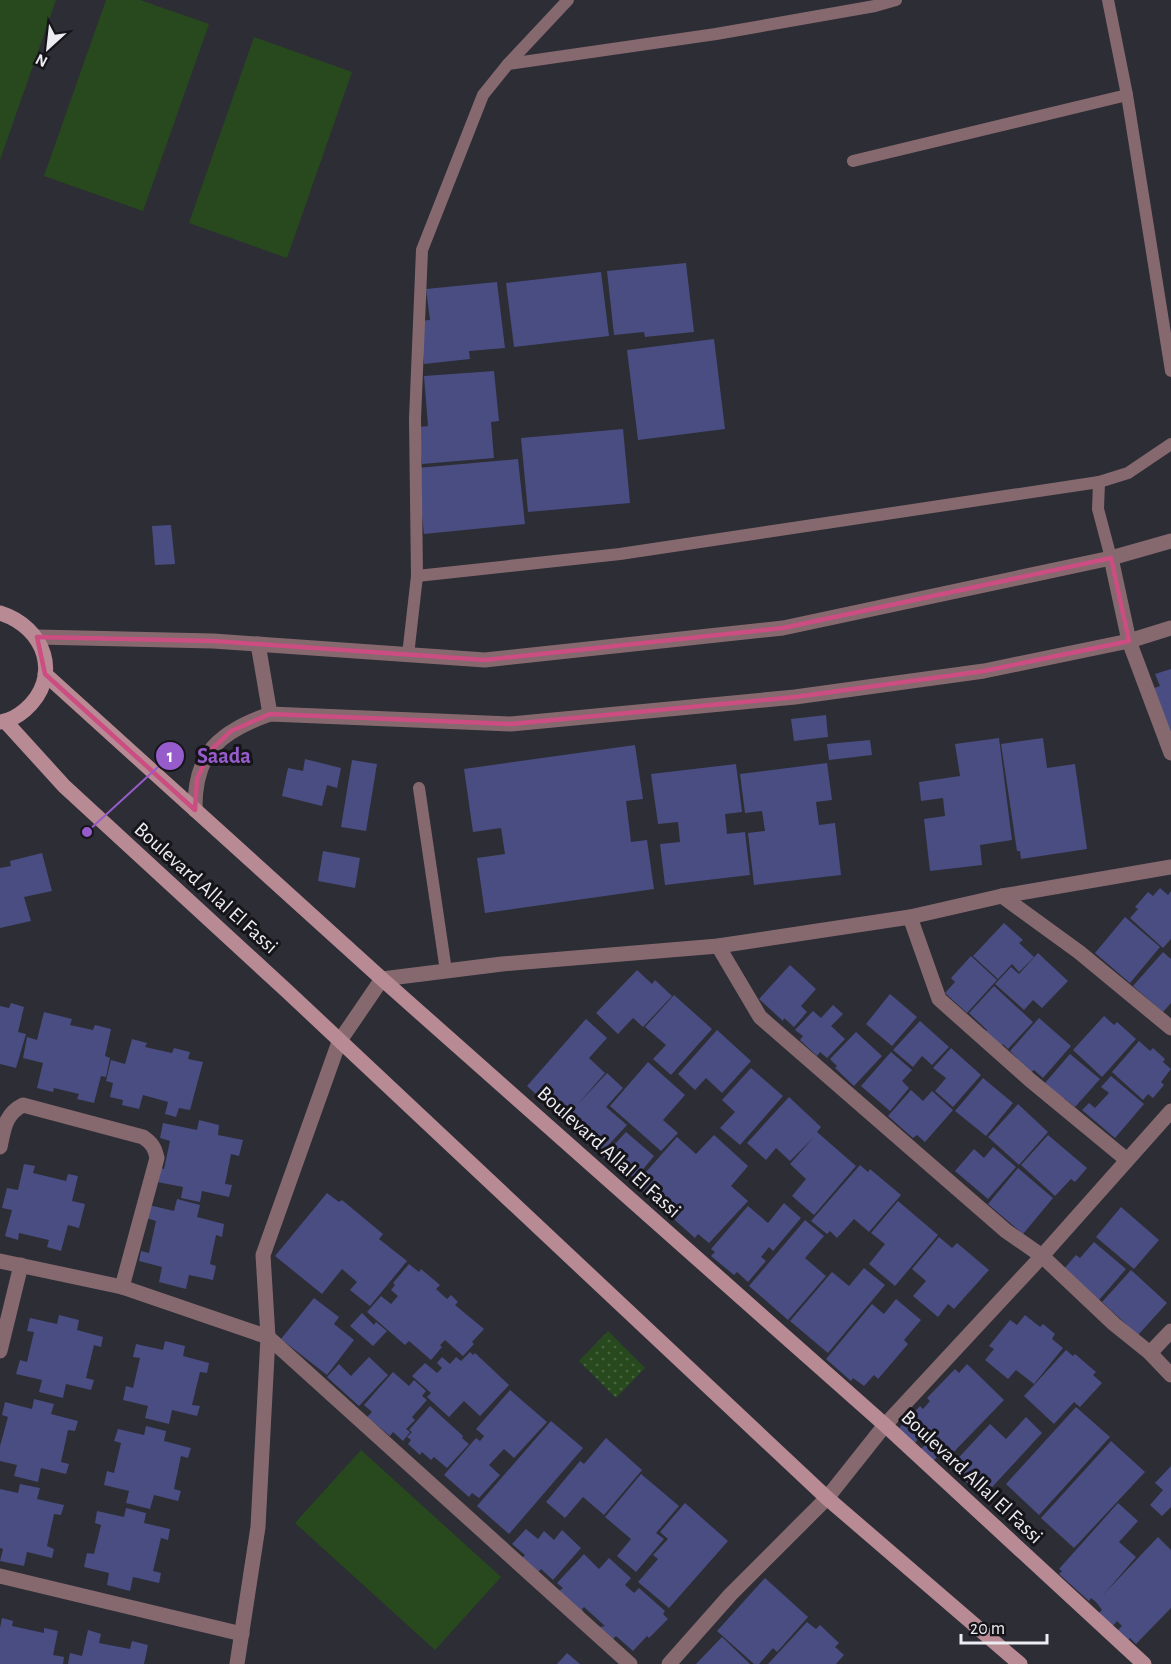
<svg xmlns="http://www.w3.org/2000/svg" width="1171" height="1664" viewBox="0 0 1171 1664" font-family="'Alegreya Sans',sans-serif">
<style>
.grass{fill:#28491e}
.park{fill:url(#park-dots)}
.building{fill:#4a4d81}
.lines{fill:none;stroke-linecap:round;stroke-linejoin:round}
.lane{stroke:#86696f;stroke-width:12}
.street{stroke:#86696f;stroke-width:15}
.secondary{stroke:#b88a94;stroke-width:15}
.marked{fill:none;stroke:#cc4d81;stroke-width:4.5;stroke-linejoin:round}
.labels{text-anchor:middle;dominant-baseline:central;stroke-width:6;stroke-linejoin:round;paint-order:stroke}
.street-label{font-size:21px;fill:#ececf2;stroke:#151519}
.leader{fill:none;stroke:#975ccc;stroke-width:2}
.callout-dot{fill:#975ccc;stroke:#151519;stroke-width:2}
.mark-label{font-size:18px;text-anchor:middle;font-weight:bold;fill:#fff}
.callout-label{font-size:22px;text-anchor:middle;font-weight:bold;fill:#975ccc;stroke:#151519;stroke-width:6;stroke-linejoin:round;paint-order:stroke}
</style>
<defs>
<pattern id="park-dots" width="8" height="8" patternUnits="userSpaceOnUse" patternTransform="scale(1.5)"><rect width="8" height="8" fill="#28491e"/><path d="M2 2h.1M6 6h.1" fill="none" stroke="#47633f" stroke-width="1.8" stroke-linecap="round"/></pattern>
</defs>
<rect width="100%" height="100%" fill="#2c2d35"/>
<!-- grass -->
<g class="grass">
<path d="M0,0H56L0,160Z"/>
<path d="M106,0H140L209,24L143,211L44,176Z"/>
<path d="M254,37L352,72L287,258L189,223Z"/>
<path d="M361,1450L501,1577L435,1650L295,1523Z"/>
</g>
<!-- park -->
<path class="park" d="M608,1331L645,1368L616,1398L579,1361Z"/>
<!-- building -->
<g class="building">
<path d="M686,263L694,332L645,337L644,332L614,335L607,271Z"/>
<path d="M601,272L609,336L514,347L506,283Z"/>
<path d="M497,282L505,348L469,351L470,359L424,364L420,321L430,320L426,289Z"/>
<path d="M714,339L725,429L638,440L627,350Z"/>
<path d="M494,371L499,421L491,422L494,458L422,464L419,427L428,426L424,376Z"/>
<path d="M623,429L630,503L528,512L521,438Z"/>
<path d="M518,459L525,524L424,534L417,468Z"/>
<path d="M171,525L175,564L155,565L152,526Z"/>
<path d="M1171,669V737L1154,688L1160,686L1155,674Z"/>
<path d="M826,715L828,737L794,741L791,719Z"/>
<path d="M999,738L1012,840L980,845L982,865L930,871L924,819L945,816L943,798L921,801L919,782L960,776L955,744Z"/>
<path d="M1043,738L1047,768L1075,764L1087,849L1021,859L1020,851H1017L1001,744Z"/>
<path d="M870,740L872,755L829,760L827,744Z"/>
<path d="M635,745L643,799L626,801L631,842L647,840L654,889L485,913L477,858L505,854L501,828L473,832L464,769Z"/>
<path d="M305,759L341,768L337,788L327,785L322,806L282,796L288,768L303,771Z"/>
<path d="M352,760L377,764L366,831L341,827Z"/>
<path d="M827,763L832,800L816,802L819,825L835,823L841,875L754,885L748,833L765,831L762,811L745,813L740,774Z"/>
<path d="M736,764L742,812L725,814L727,834L745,832L750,875L665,885L660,844L680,842L678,822L658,824L651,774Z"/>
<path d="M323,851L360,858L355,888L318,881Z"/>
<path d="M42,853L52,891L24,897L31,921L0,928V868L11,866L10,861Z"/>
<path d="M1160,888L1168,895L1171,891V939L1163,948L1130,918L1138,909L1135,907L1148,892L1153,896Z"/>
<path d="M1125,917L1160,947L1130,983L1095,953Z"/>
<path d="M1004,923L1023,940L1019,943L1034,957L1019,972L1012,964L998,979L973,956Z"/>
<path d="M1163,952L1171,959V1003L1163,1012L1133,986Z"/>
<path d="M1038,953L1068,981L1042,1008L1033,1000L1024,1010L995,984L1011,967L1019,974Z"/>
<path d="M971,956L997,980L967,1013L945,993L955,982L951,978Z"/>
<path d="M790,965L816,989L801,1006L807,1012L794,1027L784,1018L783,1021L759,999Z"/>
<path d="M637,970L652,984L655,980L672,996L643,1027L633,1018L618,1034L596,1013Z"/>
<path d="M994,986L1033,1022L1008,1049L1003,1044L1001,1046L985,1032L987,1030L969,1013Z"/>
<path d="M890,994L917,1017L892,1046L866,1024Z"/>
<path d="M674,995L712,1029L671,1075L653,1059L666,1045L645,1027Z"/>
<path d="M11,1003L24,1007L18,1032L26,1034L16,1068L0,1064V1006L9,1008Z"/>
<path d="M833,1005L843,1014L831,1026L845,1039L827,1058L820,1052L817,1056L800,1040L803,1036L795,1030L813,1011L821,1018Z"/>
<path d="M44,1012L72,1019L70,1025L93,1030L95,1025L111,1029L105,1056L110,1058L106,1077L101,1076L94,1103L77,1099L79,1094L54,1088L53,1092L37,1088L43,1063L23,1058L27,1037L37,1040Z"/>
<path d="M1104,1016L1114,1025L1117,1022L1136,1039L1102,1077L1073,1050Z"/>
<path d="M1039,1018L1071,1046L1043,1078L1034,1070L1030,1073L1015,1060L1017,1058L1010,1051Z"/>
<path d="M586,1019L607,1038L589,1058L605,1073L577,1105L607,1073L623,1088L606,1107L627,1125L601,1153L527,1086Z"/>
<path d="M920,1021L949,1047L932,1065L922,1056L913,1067L893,1050Z"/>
<path d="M717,1030L751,1061L722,1093L706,1078L695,1090L678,1074Z"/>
<path d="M856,1032L882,1056L854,1086L835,1068L837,1066L830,1059Z"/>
<path d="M132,1039L147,1043L145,1047L172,1053L174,1048L190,1052L188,1059L203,1062L190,1110L179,1108L176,1117L165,1114L168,1102L143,1095L139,1109L122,1105L123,1100L110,1097L113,1083L106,1081L111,1060L125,1064Z"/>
<path d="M1139,1041L1150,1051L1153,1048L1165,1059L1163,1062L1171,1069L1161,1082L1164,1085L1153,1098L1148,1094L1143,1100L1112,1072Z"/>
<path d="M951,1048L981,1075L953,1107L935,1091L946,1078L933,1068Z"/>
<path d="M891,1052L912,1070L902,1081L909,1088L890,1111L861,1086Z"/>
<path d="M1070,1054L1100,1079L1075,1107L1064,1098L1062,1100L1045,1083Z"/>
<path d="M648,1062L685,1095L663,1120L678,1133L661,1151L610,1106Z"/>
<path d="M751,1068L783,1096L740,1145L720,1128L735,1112L722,1100Z"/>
<path d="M1111,1076L1144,1104L1115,1138L1082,1110L1089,1103L1095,1108L1109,1093L1101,1087Z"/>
<path d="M983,1078L1013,1103L986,1136L955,1111Z"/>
<path d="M911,1090L923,1101L932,1091L953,1110L925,1142L917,1135L913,1138L888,1116Z"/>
<path d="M789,1097L821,1127L817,1132L856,1166L814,1215L792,1196L806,1179L790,1164L814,1137L790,1161L776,1148L766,1160L747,1143Z"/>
<path d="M1018,1104L1048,1132L1019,1165L988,1137Z"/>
<path d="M199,1120L219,1125L218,1135L243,1140L239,1156L231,1154L225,1184L232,1185L229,1197L202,1191L200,1202L181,1198L183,1187L152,1181L156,1166L164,1169L170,1141L160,1138L163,1123L197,1130Z"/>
<path d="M626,1132L654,1156L635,1179L623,1169L620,1172L603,1157Z"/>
<path d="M714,1135L748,1166L731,1186L748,1201L709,1243L698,1234L695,1238L639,1188L642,1185L638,1181L677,1137L696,1154Z"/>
<path d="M1048,1135L1087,1168L1075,1182L1071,1179L1055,1196L1021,1165Z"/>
<path d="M993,1147L1016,1167L988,1199L955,1171L974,1149L984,1158Z"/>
<path d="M24,1164L35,1166L33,1173L66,1181L68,1174L78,1176L72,1201L85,1204L79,1228L68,1225L61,1251L47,1247L49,1240L19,1233L18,1240L5,1236L12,1210L2,1208L7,1188L18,1190Z"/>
<path d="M860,1165L868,1172L870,1169L901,1195L869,1232L854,1219L837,1238L830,1231L827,1234L811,1221Z"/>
<path d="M1018,1168L1053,1198L1023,1234L988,1204Z"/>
<path d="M327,1193L339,1202L342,1200L383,1234L379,1239L407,1261L370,1306L350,1290L357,1282L342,1269L322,1294L275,1256Z"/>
<path d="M177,1199L200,1205L197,1217L224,1224L222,1237L216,1235L210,1264L216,1266L213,1280L189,1275L186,1289L159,1282L162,1267L139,1261L141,1251L149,1253L156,1221L146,1218L149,1205L174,1211Z"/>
<path d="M898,1201L938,1235L895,1286L869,1264L885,1244L871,1233Z"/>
<path d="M784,1203L801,1218L773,1251L769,1247L761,1257L766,1261L748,1282L737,1272L734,1275L711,1256L715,1252L711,1249L748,1206L768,1223Z"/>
<path d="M1121,1207L1159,1240L1134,1269L1096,1237Z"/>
<path d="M805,1220L824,1236L805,1258L826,1276L788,1320L749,1286Z"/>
<path d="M939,1237L952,1248L957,1243L989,1270L954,1309L948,1304L938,1317L913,1296L926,1281L912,1269Z"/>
<path d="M1094,1242L1126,1269L1099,1300L1063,1270L1076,1255L1080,1258Z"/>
<path d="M409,1264L419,1272L421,1269L440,1285L436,1289L447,1299L451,1295L458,1302L455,1305L484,1329L472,1342L474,1344L463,1356L445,1340L440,1345L442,1347L431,1360L409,1341L405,1345L367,1312L381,1296L391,1304L398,1296L391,1290L395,1285L393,1283Z"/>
<path d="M864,1268L885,1285L828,1353L790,1321L832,1272L849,1286Z"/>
<path d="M1131,1270L1167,1303L1138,1335L1102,1302Z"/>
<path d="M314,1298L339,1317L334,1324L354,1340L327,1375L281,1339Z"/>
<path d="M896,1299L921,1320L904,1340L908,1344L878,1379L874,1375L864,1386L853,1378L851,1381L826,1359L872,1304L884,1314Z"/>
<path d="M362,1313L374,1325L376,1322L387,1331L373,1346L350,1326Z"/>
<path d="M59,1315L79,1320L77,1330L103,1337L101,1347L94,1345L86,1378L94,1380L91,1390L66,1384L63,1398L39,1392L42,1380L16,1374L20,1360L27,1362L34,1332L27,1331L30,1318L57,1324Z"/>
<path d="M1025,1315L1040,1327L1043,1324L1055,1334L1052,1339L1063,1348L1034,1384L1016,1370L1008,1379L985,1360L994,1349L989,1346L1010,1320L1017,1325Z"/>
<path d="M165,1341L185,1346L183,1356L209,1363L207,1373L200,1372L192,1405L200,1406L197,1416L172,1410L169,1424L145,1418L148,1406L123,1400L126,1386L133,1388L140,1358L133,1357L136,1344L163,1350Z"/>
<path d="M1066,1350L1073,1356L1075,1354L1096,1372L1093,1375L1102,1383L1080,1407L1074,1402L1054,1424L1024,1396Z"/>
<path d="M470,1352L473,1355L475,1353L509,1385L480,1416L464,1401L449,1417L427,1397L431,1393L412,1376L425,1363L437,1373L442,1368L437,1363L442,1357L450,1364L456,1357L461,1361Z"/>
<path d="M369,1357L388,1375L359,1406L327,1377L339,1364L351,1376Z"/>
<path d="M967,1364L1004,1400L944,1462L938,1456L933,1461L921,1449L926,1444L919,1438L915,1443L899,1428L920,1406L923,1409L930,1401L927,1398L955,1369L959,1373Z"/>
<path d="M393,1372L409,1386L414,1380L426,1391L422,1396L427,1400L412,1417L415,1420L406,1429L410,1432L403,1441L393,1432L390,1436L367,1417L372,1412L364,1405Z"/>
<path d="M510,1390L547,1422L514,1458L504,1449L489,1465L500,1475L479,1498L472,1493L469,1497L444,1475L476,1438L480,1441L484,1436L476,1429Z"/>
<path d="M34,1399L54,1404L51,1414L78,1421L75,1431L68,1430L61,1462L69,1464L66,1474L41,1468L38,1482L14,1476L17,1465L0,1461V1446L8,1417L2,1415L5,1402L32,1409Z"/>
<path d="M430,1406L463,1436L462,1438L469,1444L447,1468L434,1457L431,1460L422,1452L420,1455L408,1444L411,1440L407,1437L412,1432L409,1430Z"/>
<path d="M1076,1407L1110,1437L1039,1515L1006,1484Z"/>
<path d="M1026,1417L1042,1433L983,1497L950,1467L990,1424L1006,1439Z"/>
<path d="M551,1421L583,1448L509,1534L477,1506Z"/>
<path d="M146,1426L166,1431L164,1441L191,1448L188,1458L181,1456L174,1489L181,1491L178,1501L154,1495L150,1509L126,1503L129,1491L104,1485L107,1471L114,1473L121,1443L114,1441L118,1429L144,1435Z"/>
<path d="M606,1438L642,1470L604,1515L583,1497L565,1518L546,1502L580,1461L584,1464Z"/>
<path d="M1111,1441L1145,1472L1074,1548L1041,1518Z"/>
<path d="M1171,1466V1507L1162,1516L1150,1505L1163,1490L1155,1483Z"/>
<path d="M641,1474L679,1506L656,1533L664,1539L636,1572L617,1556L631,1539L605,1517Z"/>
<path d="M20,1484L40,1488L37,1499L64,1505L61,1515L54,1514L47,1546L54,1549L52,1558L27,1552L24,1566L0,1561L3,1549L0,1548V1489L18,1493Z"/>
<path d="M685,1503L728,1541L669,1608L638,1582L658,1559L653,1555L668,1539L660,1532Z"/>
<path d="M1118,1503L1138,1521L1119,1542L1136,1557L1104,1594L1158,1537L1171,1550V1608L1136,1644L1130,1638L1127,1641L1117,1631L1122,1626L1117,1621L1112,1627L1098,1614L1102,1610L1096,1602L1091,1598L1089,1601L1059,1574L1062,1571L1059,1569Z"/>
<path d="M126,1508L146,1513L144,1523L170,1529L168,1540L161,1538L153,1571L161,1573L159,1583L133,1577L130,1591L107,1585L109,1573L84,1567L87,1553L94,1554L101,1525L95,1523L97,1511L124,1517Z"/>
<path d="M526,1529L538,1539L544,1531L554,1540L562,1530L581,1548L553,1580L541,1569L538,1572L522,1558L525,1555L512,1544Z"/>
<path d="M584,1554L599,1569L609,1558L631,1578L625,1585L634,1593L639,1588L665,1611L663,1614L668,1619L649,1638L647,1636L633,1651L616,1636L613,1639L600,1627L605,1626L584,1607L582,1609L584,1614L559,1591L563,1588L557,1583Z"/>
<path d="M765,1578L808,1617L777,1652L773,1648L759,1664H754L717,1631Z"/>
<path d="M2,1618L13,1621L12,1626L44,1633V1628L58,1631L53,1655L64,1657L63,1664H0V1628Z"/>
<path d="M807,1622L816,1629L820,1625L839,1643L835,1647L844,1655L836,1664H768Z"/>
<path d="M88,1630L101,1634L99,1643L130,1649L132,1641L148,1645L144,1664H68L70,1653L82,1656Z"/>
<path d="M722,1637L750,1664H696Z"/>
<path d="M567,1653L580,1664H557Z"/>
</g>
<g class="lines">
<!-- lane -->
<g class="lane">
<path d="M1108,0L1127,95L1171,371"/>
<path d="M508,64L568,0"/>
<path d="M853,161L1127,95"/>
<path d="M1111,558L1098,509L1099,482L1128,473L1171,444"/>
<path d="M417,576L620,554L1099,482"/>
<path d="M408,655L417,576L415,419L422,250L483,95L508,64L716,34L875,6L896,0"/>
<path d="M419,788L446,971"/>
</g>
<!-- street -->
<g class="street">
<path d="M1111,558L1129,641L1171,753"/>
<path d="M37,637L213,641L485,660L783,628L1111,558L1171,541"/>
<path d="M258,644L270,714"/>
<path d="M195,810C194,752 220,732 270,714L511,724L795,697L984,671L1129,641L1171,628"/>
<path d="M1002,896L1079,952L1171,1028"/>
<path d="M910,917L939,999L1030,1080L1127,1160"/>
<path d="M718,946L760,1017L1006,1231L1042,1256L1114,1324L1150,1353L1171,1375"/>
<path d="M0,1147C4,1129 5,1114 23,1105L143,1137C152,1143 155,1148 157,1158L122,1287"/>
<path d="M0,1261L122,1287L268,1337L630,1664"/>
<path d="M0,1351L21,1265"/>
<path d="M1150,1353L1171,1331"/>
<path d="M0,1576L242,1634"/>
<path d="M237,1664L258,1527L268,1337L263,1255L339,1042L382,979L502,964L718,946L910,917L1002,896L1171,867"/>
<path d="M669,1664L731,1594L827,1498L885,1425L1042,1256L1171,1111"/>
</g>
<!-- secondary -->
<g class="secondary">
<path d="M0,613C45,627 63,677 25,710C18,716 9,721 0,722"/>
<path d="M45,674L382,979L885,1425L1144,1664"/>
<path d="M5,721L64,786L288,992L827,1498L1020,1664"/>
</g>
</g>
<!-- marked area -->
<path class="marked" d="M1111,558L1129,641L984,671L795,697L511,724L270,714L231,731L210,751L197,779L195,810L45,674L37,637L213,641L485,660L783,628Z"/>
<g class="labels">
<!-- street labels -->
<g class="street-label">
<text transform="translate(206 888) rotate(42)">Boulevard Allal El Fassi</text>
<text transform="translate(609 1152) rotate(42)">Boulevard Allal El Fassi</text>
<text transform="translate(972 1477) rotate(43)">Boulevard Allal El Fassi</text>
</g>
</g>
<!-- callouts -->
<path class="leader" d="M87 832L170 756"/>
<g class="callout-dot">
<circle cx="87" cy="832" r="6"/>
<circle cx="170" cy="756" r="15"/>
</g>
<g class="mark-label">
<text x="170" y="762">1</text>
</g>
<g class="callout-label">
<text x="224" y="763">Saada</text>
</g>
<!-- north arrow -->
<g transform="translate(48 48) rotate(207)" stroke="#151519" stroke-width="4.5" paint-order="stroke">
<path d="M0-4.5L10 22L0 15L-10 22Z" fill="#ececf2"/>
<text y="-9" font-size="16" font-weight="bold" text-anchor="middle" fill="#ececf2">N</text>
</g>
<!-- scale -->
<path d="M961 1634v9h86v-9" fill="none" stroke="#ececf2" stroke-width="3"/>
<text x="970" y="1634" font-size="18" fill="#ececf2" stroke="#151519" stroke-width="4.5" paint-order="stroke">20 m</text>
</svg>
